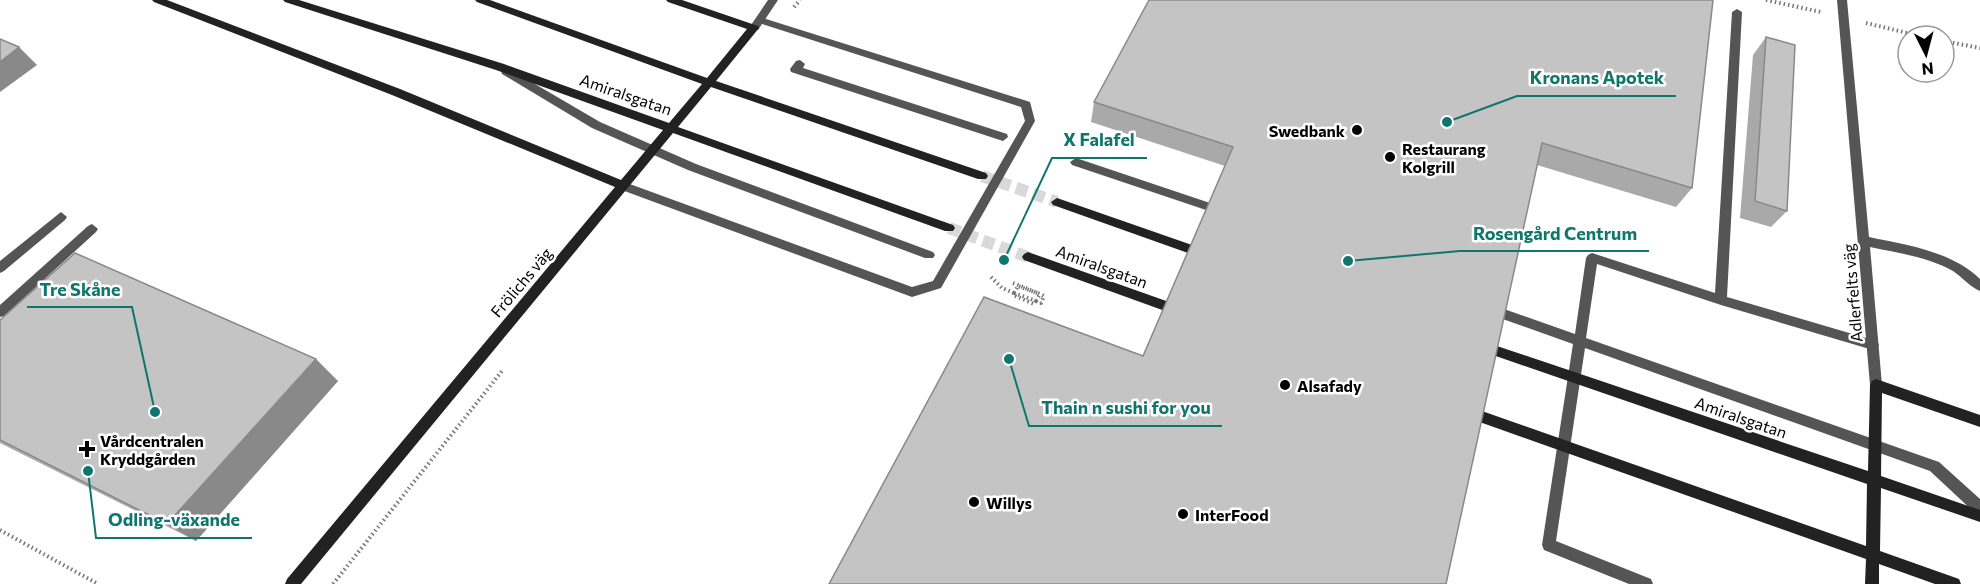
<svg xmlns="http://www.w3.org/2000/svg" width="1980" height="584" viewBox="0 0 1980 584" font-family="Commissioner,sans-serif">
<style>
.lines{fill:none;stroke-linecap:round;stroke-linejoin:round}
.secondary-tunnel{stroke:#d9d9d9;stroke-width:12;stroke-dasharray:12 6;stroke-linecap:butt}
.path{stroke:#777;stroke-width:4;stroke-dasharray:1.5 3;stroke-linecap:butt}
.lane{fill:#555;fill-rule:evenodd}
.street{fill:#555;fill-rule:evenodd}
.secondary{fill:#222;fill-rule:evenodd}
.wall{fill:#a9a9a9}
.shaded-wall{fill:#898989}
.building{fill:#c4c4c4;stroke:#898989;stroke-width:1.5}
.poi-dot{fill:#000;stroke:#fff;stroke-width:2}
.labels{text-anchor:middle;dominant-baseline:central;stroke-width:5;stroke-linejoin:round;paint-order:stroke}
.street-label{font-size:16px;fill:#000;stroke:#fff}
.poi-label{font-size:16px;font-weight:bold;fill:#000;stroke:#fff;text-anchor:start}
.leader{fill:none;stroke:#0f766e;stroke-width:2}
.callout-dot{fill:#0f766e;stroke:#fff;stroke-width:2}
.callout-label{font-size:18px;text-anchor:middle;font-weight:bold;fill:#0f766e;stroke:#fff;stroke-width:5;stroke-linejoin:round;paint-order:stroke}
</style>
<rect width="100%" height="100%" fill="#fff"/>
<g class="lines">
<!-- secondary-tunnel -->
<g class="secondary-tunnel">
<path d="M982,176L1057,202"/>
<path d="M949,228L1028,257"/>
</g>
<!-- path -->
<g class="path">
<path d="M1766,0L1821,12"/>
<path d="M794,7L800,0"/>
<path d="M1866,23L1920,36"/>
<path d="M1944,41L1980,48"/>
<path d="M991,277L1002,288L1014,293"/>
<path d="M1013,283L1040,294"/>
<path d="M1014,293L1036,301"/>
<path d="M1014,293L1013,295L1034,304L1036,301"/>
<path d="M1014,293L1018,286L1040,294"/>
<path d="M1036,301L1041,303L1044,296L1040,294"/>
<path d="M1036,301L1040,294"/>
<path d="M0,530L98,584"/>
<path d="M333,584L502,371"/>
</g>
<!-- lane -->
<g class="lane">
<path d="M1737,9L1742,12L1727,297L1873,340L1877,341L1879,345L1877,349L1873,350L1721,305L1597,264L1586,338L1939,462L1980,499V514L1975,513L1930,471L1585,348L1556,541L1651,579L1653,584H1629L1544,550L1542,545L1573,344L1497,317L1495,313L1497,309L1501,308L1575,334L1586,258L1588,255L1592,253L1715,293L1732,12Z"/>
<path d="M760,17L1030,102L1035,121L941,288L912,297L619,189L617,186L619,183H627L912,287L933,281L1025,121L1021,107L756,22V18Z"/>
<path d="M800,60L805,64L803,68L1007,134L1008,137L1003,141L791,72L790,69L796,61Z"/>
<path d="M506,67L600,122L696,164L933,252L935,255L933,258H925L688,170L592,128L502,74L501,71Z"/>
<path d="M1076,158L1210,203L1212,206L1206,210L1072,165L1070,162Z"/>
<path d="M61,212L67,217L65,220L4,271L0,273V261Z"/>
<path d="M92,224L98,229L96,232L4,316L0,317V305L88,226Z"/>
</g>
<!-- street -->
<g class="street">
<path d="M768,0H778L758,30H750L749,28Z"/>
<path d="M1837,0H1847L1869,237C1907,245 1951,251 1980,279V291C1970,287 1962,277 1953,271C1928,257 1898,253 1870,247L1882,385L1880,389L1876,391L1872,389L1870,385Z"/>
</g>
<!-- secondary -->
<g class="secondary">
<path d="M152,0H167L400,89L621,180L663,130L496,70L285,2L283,0H299L504,64L669,123L702,84L477,2L475,0H490L707,78L747,29L668,2L666,0H682L758,26L759,28L716,81L986,173L988,176L986,179H978L711,87L678,127L953,225L955,228L953,231H945L673,133L301,584H285L287,579L615,187L392,95L154,2Z"/>
<path d="M1057,198L1192,245L1194,248L1192,251L1188,253L1053,205L1051,202Z"/>
<path d="M1028,252L1169,302L1171,306L1169,310L1165,311L1024,260L1022,257L1024,254Z"/>
<path d="M1491,344L1868,471L1870,385L1872,381L1876,379L1980,415V427L1882,393L1881,476L1980,510V522L1881,488L1880,551L1959,579L1961,584H1935L1879,564V584H1865L1866,559L1474,420L1473,416L1474,412L1479,410L1866,546L1867,484L1487,353L1485,349L1487,345Z"/>
</g>
</g>
<!-- wall -->
<g class="wall">
<path d="M1149,0L1692,188L1676,207L1537,165L1143,356L1225,166L1091,122L1094,102Z"/>
<path d="M1766,37L1787,211L1771,227L1740,218L1753,55Z"/>
<path d="M0,320L338,381L196,541L0,443Z"/>
</g>
<!-- shaded-wall -->
<g class="shaded-wall">
<path d="M19,47L37,65L0,92V62Z"/>
<path d="M316,359L338,381L196,541L167,524Z"/>
</g>
<!-- building -->
<g class="building">
<path d="M1149,0H1713L1692,188L1542,143L1446,584H829L984,297L1143,356L1233,147L1094,102Z"/>
<path d="M1766,37L1795,45L1787,211L1755,201Z"/>
<path d="M0,39L19,47L0,62Z"/>
<path d="M75,253L316,359L167,524L0,440V320Z"/>
</g>
<!-- markers -->
<g class="poi-dot">
<circle cx="1357" cy="130" r="6"/>
<circle cx="1390" cy="157" r="6"/>
<circle cx="1285" cy="385" r="6"/>
<path d="M84 440h6v6h6v6h-6v6h-6v-6h-6v-6h6z"/>
<circle cx="974" cy="502" r="6"/>
<circle cx="1183" cy="514" r="6"/>
</g>
<g class="labels">
<!-- street labels -->
<g class="street-label">
<text transform="translate(626 94) rotate(19)">Amiralsgatan</text>
<text transform="translate(1102 266) rotate(20)">Amiralsgatan</text>
<text transform="translate(521 282) rotate(-50)">Frölichs väg</text>
<text transform="translate(1852 293) rotate(-95)">Adlerfelts väg</text>
<text transform="translate(1741 417) rotate(19)">Amiralsgatan</text>
</g>
<!-- poi labels -->
<g class="poi-label">
<text x="1345" y="130" text-anchor="end">Swedbank</text>
<text x="1402" y="148">Restaurang<tspan x="1402" dy="18">Kolgrill</tspan></text>
<text x="1297" y="385">Alsafady</text>
<text x="100" y="440">Vårdcentralen<tspan x="100" dy="18">Kryddgården</tspan></text>
<text x="986" y="502">Willys</text>
<text x="1195" y="514">InterFood</text>
</g>
</g>
<!-- callouts -->
<path class="leader" d="M1447 122L1517 96H1676M1004 260L1052 158H1147M1348 261L1460 251H1649M155 412L132 307H27M1009 359L1029 426H1222M88 471L96 538H252"/>
<g class="callout-dot">
<circle cx="1447" cy="122" r="6"/>
<circle cx="1004" cy="260" r="6"/>
<circle cx="1348" cy="261" r="6"/>
<circle cx="155" cy="412" r="6"/>
<circle cx="1009" cy="359" r="6"/>
<circle cx="88" cy="471" r="6"/>
</g>
<g class="callout-label">
<text x="1597" y="84">Kronans Apotek</text>
<text x="1099" y="146">X Falafel</text>
<text x="1555" y="240">Rosengård Centrum</text>
<text x="80" y="296">Tre Skåne</text>
<text x="1126" y="414">Thain n sushi for you</text>
<text x="174" y="526">Odling-växande</text>
</g>
<!-- north arrow -->
<g transform="translate(1926 54) rotate(174)"><circle r="28" fill="#ffffff" stroke="#999999" stroke-width="1.5"/>
<path d="M0-4.5L10 22L0 15L-10 22Z" fill="#000000"/>
<text y="-9" font-size="16" font-weight="bold" text-anchor="middle" fill="#000000">N</text>
</g>
</svg>
